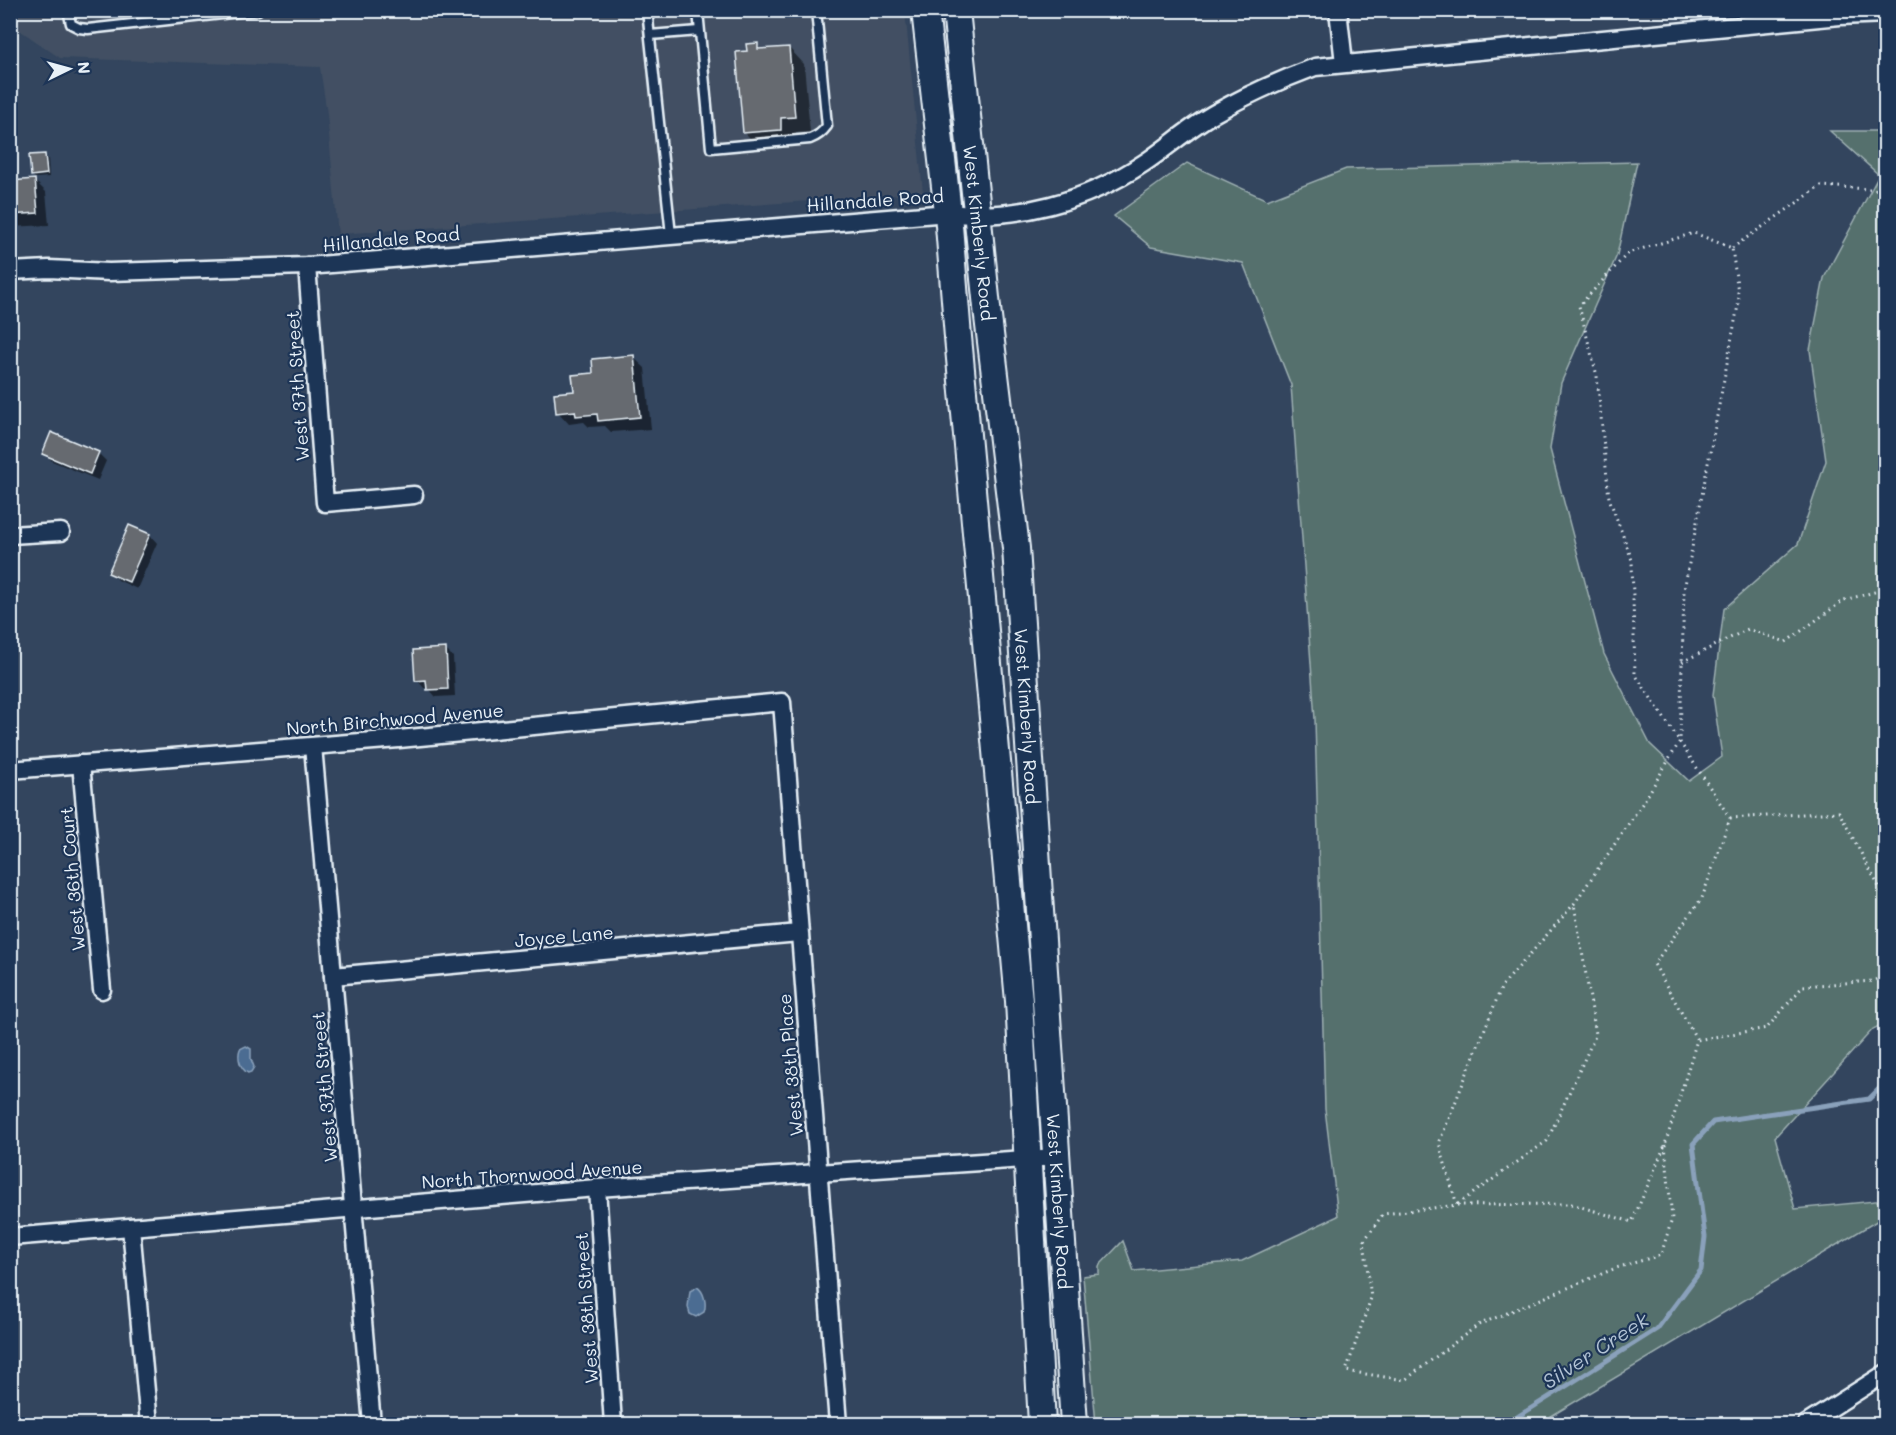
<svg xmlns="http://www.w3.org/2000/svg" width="1896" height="1435" viewBox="0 0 1896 1435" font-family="Mali,sans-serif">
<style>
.built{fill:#425063}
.green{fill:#546f6d;stroke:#9eb0b2;stroke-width:1.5}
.water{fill:#4c6c92;stroke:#8aa1bb;stroke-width:1.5}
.shadow{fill:#0007}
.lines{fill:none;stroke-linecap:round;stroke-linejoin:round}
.stream{stroke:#8aa1bb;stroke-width:5}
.building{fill:#666a70;stroke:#e8f1f8;stroke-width:1.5}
.lane-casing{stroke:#e8f1f8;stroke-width:13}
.street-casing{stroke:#e8f1f8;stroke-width:21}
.primary-casing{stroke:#e8f1f8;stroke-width:30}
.path{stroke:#e8f1f8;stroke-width:3;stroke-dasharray:1.5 4.5;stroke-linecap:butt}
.lane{stroke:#1d3557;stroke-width:8}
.street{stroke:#1d3557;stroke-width:16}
.primary{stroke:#1d3557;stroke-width:26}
.labels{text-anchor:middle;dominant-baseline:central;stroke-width:4.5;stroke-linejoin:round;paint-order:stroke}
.street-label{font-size:18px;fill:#e8f1f8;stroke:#1d3557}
.water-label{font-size:20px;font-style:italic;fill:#b1c2d4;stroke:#1d3557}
</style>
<rect width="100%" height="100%" fill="#33455e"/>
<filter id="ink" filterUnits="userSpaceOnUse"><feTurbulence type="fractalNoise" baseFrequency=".0167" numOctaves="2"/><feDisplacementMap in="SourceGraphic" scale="12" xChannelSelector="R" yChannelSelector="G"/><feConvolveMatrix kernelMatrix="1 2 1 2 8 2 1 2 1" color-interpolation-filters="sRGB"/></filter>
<g filter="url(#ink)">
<!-- built -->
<path class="built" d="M11,10L905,11L923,193L338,234L327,114L320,67L60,58L11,24Z"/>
<!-- green -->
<path class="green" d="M1830,131H1885V1023L1873,1029L1775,1137L1795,1209L1885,1200V1216L1538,1424H1096L1083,1276L1099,1274V1266L1123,1241L1134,1271L1242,1261L1338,1216L1325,1109L1315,719L1291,385L1243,263L1151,247L1114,216L1187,163L1267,200L1346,169L1637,162L1617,255L1561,383L1550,449L1604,654L1650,744L1689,781L1722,757L1713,695L1724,609L1798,544L1826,461L1810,350L1824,278L1879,175Z"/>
<!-- water -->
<g class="water">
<path d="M246,1046L251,1049V1059L254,1067L251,1072L248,1073C240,1069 237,1057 240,1049Z"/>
<path d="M697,1287C704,1291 707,1304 704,1312L696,1317L690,1314L688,1307L690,1291Z"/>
</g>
<!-- shadow -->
<g class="shadow">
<path d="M757,45L763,51L789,48L804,64L810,132L796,133V145L760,148L744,132L748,52Z"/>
<path d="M45,156L48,159L49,177L35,178L32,175Z"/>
<path d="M35,181L46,192L49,225L10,227V182Z"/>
<path d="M633,357L645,368L651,429L611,432L605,426L589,427L584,422L569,424L558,412L595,374Z"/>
<path d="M52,434L98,453L106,461L98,480L52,461L44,453Z"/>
<path d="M130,527L150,535L157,543L137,589L118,580L110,573Z"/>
<path d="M445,649L453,657L455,696L436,697L428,688H424L417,680Z"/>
</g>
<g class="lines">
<!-- stream -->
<path class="stream" d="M1506,1424L1657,1329L1701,1270L1705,1237L1693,1144L1713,1122L1869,1099L1886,1082"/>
</g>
<!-- building -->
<g class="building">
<path d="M758,43V49L789,47L795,117L781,118V130L743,133L736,52L747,51L746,44Z"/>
<path d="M45,154L47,174L31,176L29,155Z"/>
<path d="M35,179L38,213L10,215V181Z"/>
<path d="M634,355L640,417L598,421L597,414L576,416L575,411L556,413L554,393L574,391L572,375L593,373L592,359Z"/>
<path d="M51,432L99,452L90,474L42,454Z"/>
<path d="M129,525L150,534L129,582L108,573Z"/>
<path d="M446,648L448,689L427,690L426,680L415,681L413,650Z"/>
</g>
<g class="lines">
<defs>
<g id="lane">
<path d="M68,10L71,24L79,28L88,29L258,10"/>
<path d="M647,10L671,235"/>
<path d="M708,10L698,11L711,148L810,139C818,136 822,133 827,126L816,10"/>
<path d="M650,35L699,31"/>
</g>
<g id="street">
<path d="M1338,10L1344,63"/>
<path d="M307,266L325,503L414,495"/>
<path d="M10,271L49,269L109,272L307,266L948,213C1016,221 1087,201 1144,163C1168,147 1190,127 1215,113C1247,95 1280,80 1315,67L1840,16L1886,14"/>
<path d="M10,535L61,532"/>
<path d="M313,746L372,1424"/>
<path d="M81,764L102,990"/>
<path d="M10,770L399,739L782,702L838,1424"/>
<path d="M333,976L799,933"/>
<path d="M597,1188L613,1424"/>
<path d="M131,1227L149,1424"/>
<path d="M10,1237L597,1188L1056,1157"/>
<path d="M1806,1424L1886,1373"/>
</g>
<g id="primary">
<path d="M925,10L948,213L958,337L1019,1001L1042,1424"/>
<path id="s1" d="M956,10L988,317L1016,548L1074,1424"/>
</g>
</defs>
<!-- lane casing -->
<use href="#lane" class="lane-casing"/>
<!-- street casing -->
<use href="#street" class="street-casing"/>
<!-- primary casing -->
<use href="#primary" class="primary-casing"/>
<!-- path -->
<g class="path">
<path d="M1732,248L1821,186L1886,190"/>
<path d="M1682,662L1748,629L1786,642L1844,600L1886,589"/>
<path d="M1730,818L1839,812L1886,900"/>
<path d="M1665,1145L1672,1219L1661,1255L1616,1268L1478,1325L1405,1380L1346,1371L1371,1298L1364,1241L1383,1214L1457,1205L1439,1143L1502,986L1574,904L1646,798L1680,741L1684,590L1739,300L1732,248L1694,233L1628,253L1579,306L1597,376L1609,498L1632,560L1635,674L1730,818L1702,898L1654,964L1697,1040"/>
<path d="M1458,1204L1547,1141L1596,1034L1574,904"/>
<path d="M1457,1205L1571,1204L1632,1222L1665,1145L1697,1040L1767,1028L1803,986L1873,981L1886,975"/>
</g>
<!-- lane -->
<use href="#lane" class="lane"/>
<!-- street -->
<use href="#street" class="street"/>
<!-- primary -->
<use href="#primary" class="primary"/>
</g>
</g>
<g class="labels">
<!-- street labels -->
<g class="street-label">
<text transform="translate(875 200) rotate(-4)">Hillandale Road</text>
<text stroke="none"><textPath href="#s1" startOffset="224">West Kimberly Road</textPath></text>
<text transform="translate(391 239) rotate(-5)">Hillandale Road</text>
<text transform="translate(297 386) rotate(-94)">West 37th Street</text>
<text stroke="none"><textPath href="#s1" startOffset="710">West Kimberly Road</textPath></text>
<text transform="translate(395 719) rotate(-5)">North Birchwood Avenue</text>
<text transform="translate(72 879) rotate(-95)">West 36th Court</text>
<text transform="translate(564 936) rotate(-5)">Joyce Lane</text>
<text transform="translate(790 1065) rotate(-95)">West 38th Place</text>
<text transform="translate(324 1087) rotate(-95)">West 37th Street</text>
<text transform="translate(532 1174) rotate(-4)">North Thornwood Avenue</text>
<text stroke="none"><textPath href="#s1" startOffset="1196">West Kimberly Road</textPath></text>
<text transform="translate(586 1308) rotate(-94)">West 38th Street</text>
</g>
<!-- water labels -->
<g class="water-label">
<text transform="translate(1595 1350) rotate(-33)">Silver Creek</text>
</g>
</g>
<!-- margin -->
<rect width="1896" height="1435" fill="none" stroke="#1d3557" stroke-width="36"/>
<rect x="18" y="18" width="1860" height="1399" fill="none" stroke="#e8f1f8" stroke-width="2" filter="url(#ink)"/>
<!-- north arrow -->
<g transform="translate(69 69) rotate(85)" stroke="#1d3557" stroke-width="4.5" paint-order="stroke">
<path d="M0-4.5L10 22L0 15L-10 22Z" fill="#e8f1f8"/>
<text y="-9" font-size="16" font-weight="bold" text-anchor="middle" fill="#e8f1f8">N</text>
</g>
</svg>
